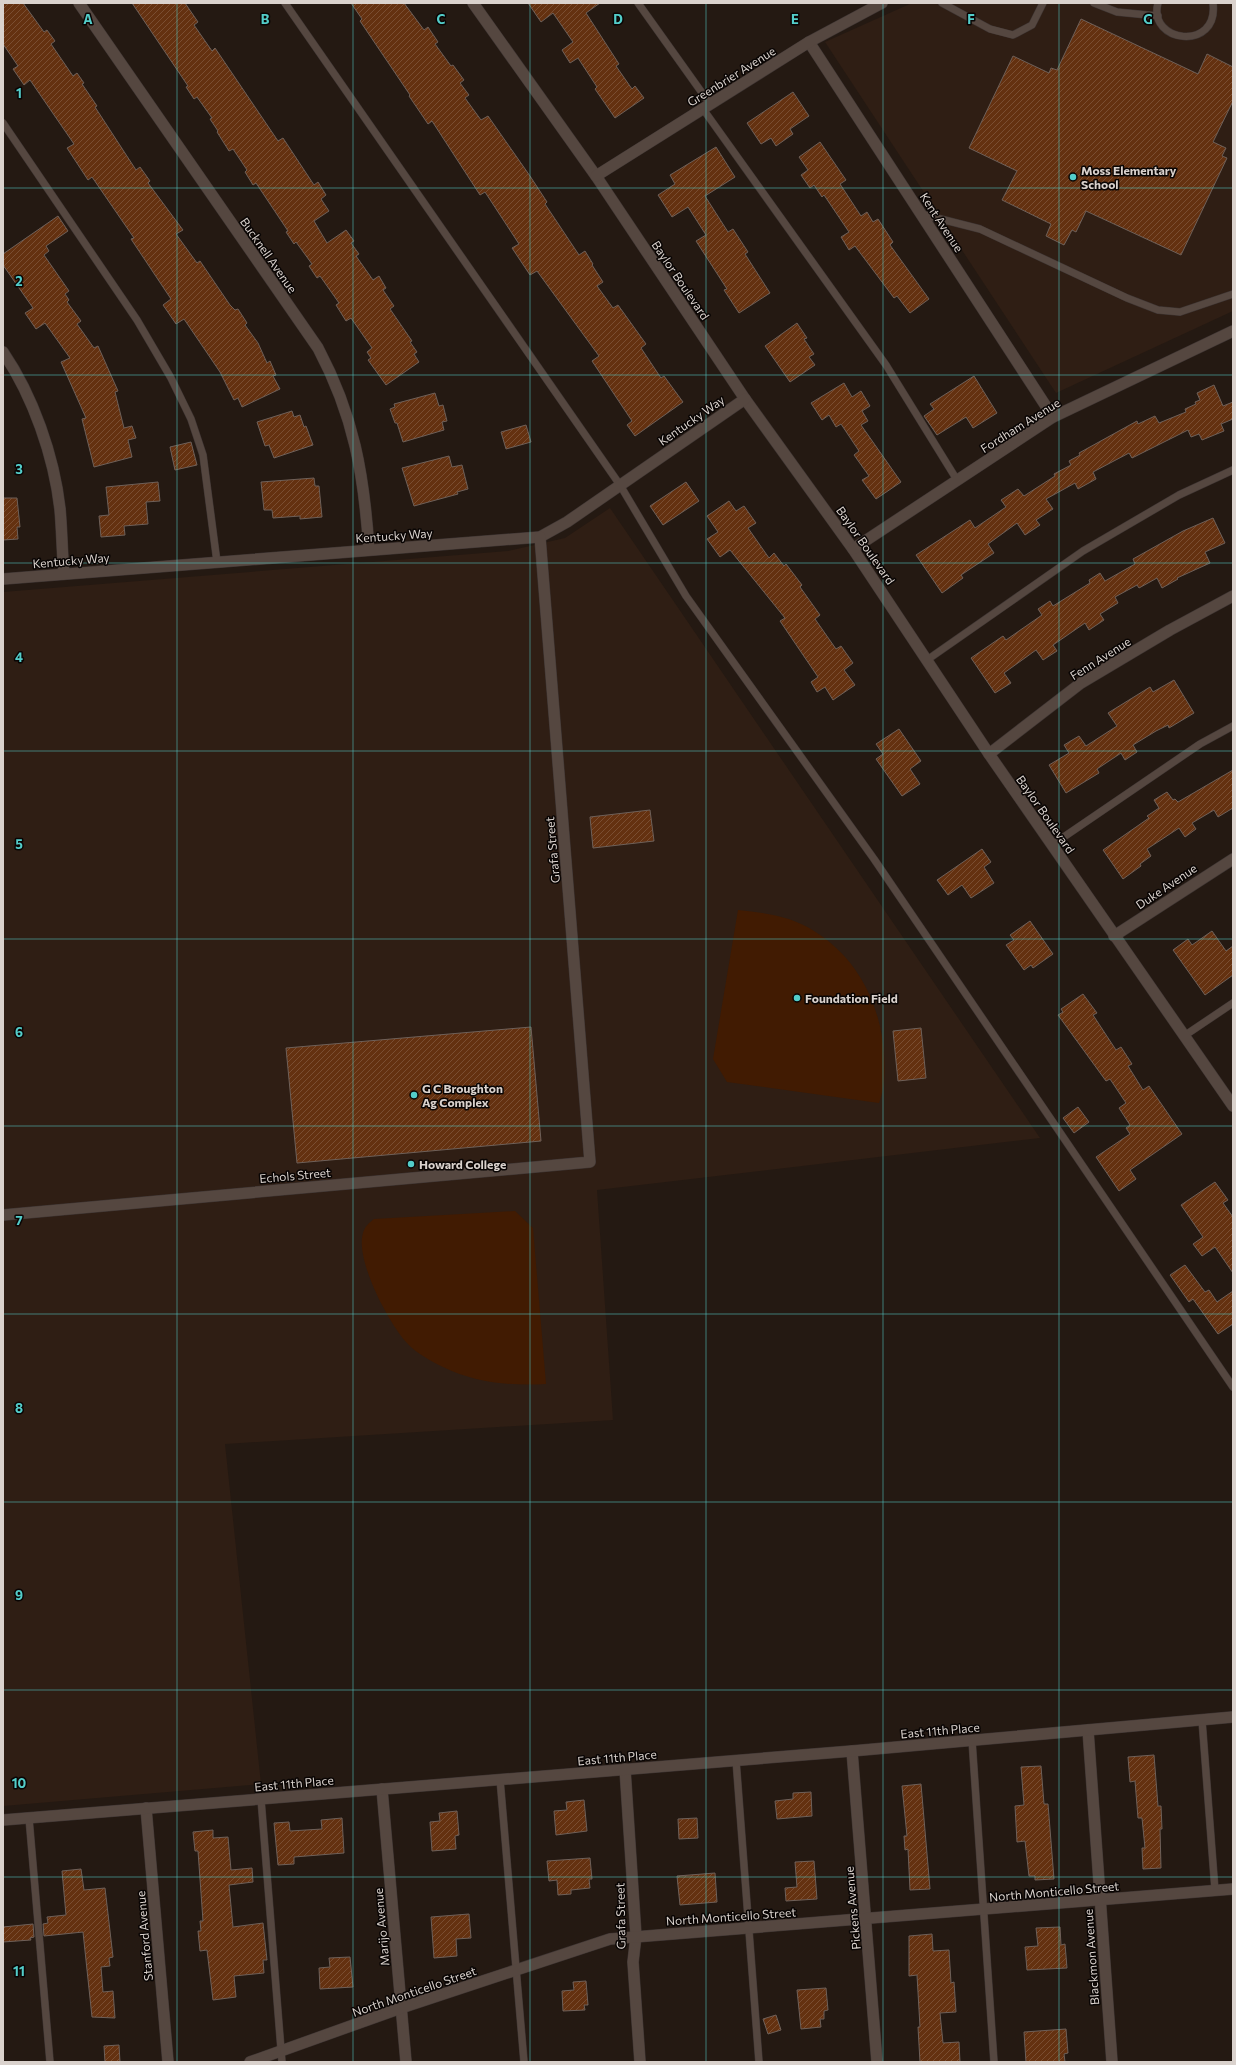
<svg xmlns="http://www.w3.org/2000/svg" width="1236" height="2065" viewBox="0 0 1236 2065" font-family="Commissioner,sans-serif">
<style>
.built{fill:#2f1e14}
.pitch{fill:#411b02}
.building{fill:url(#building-hatch);stroke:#6e6059}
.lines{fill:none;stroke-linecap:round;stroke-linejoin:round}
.service-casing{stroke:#3e3533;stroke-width:8}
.minor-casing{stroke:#3e3533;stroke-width:12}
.tertiary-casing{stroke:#3e3533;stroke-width:12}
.service{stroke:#554740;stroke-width:7}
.minor{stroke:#554740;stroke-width:11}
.tertiary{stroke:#554740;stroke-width:11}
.grid{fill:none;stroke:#53cdc9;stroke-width:1;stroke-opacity:0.55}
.poi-dot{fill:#53cdc9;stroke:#090504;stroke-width:1.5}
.labels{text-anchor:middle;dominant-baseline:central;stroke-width:3;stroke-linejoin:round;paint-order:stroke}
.street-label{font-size:12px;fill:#dad2cd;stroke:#090504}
.poi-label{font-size:12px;font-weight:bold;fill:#dad2cd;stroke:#090504;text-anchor:start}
.grid-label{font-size:13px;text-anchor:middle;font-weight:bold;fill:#53cdc9;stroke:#090504;stroke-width:3;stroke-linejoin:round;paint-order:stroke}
</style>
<defs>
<pattern id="building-hatch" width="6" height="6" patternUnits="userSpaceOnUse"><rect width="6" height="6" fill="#643110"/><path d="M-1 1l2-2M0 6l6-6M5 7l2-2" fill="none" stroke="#7a4e32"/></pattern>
</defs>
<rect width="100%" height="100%" fill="#241912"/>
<!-- built -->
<g class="built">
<path d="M912,3H1233V311L1056,393L825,42Z"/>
<path d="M610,508L1040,1138L597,1190L613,1420L225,1444L261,1784L3,1806V592L508,551L565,538Z"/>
</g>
<!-- pitch -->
<g class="pitch">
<path d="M738,910C765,913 791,916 814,931C858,958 881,1005 884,1055C885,1071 885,1087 879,1103L727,1082L713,1059Z"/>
<path d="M515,1211L533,1228L546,1384C510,1386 476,1383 443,1367C431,1361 416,1353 407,1343C389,1324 355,1260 363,1233C365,1226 369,1223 374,1219Z"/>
</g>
<!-- building -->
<g class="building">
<path d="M3,3H23L44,32L47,30L55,41L51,44L73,76L77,73L84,83L82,84L97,106L95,107L136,170L140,167L150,181L148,183L183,230L176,234L197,263L200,261L230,305L235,310L238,309L247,323L245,325L258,343L267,363L270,361L276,375L273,376L280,389L242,407L238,398L234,400L220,372L184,319L176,324L163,305L171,299L131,239L134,238L92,177L88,180L67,148L74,144L30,80L24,85L13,69L18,66L3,44Z"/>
<path d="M132,3H185L198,22L194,25L212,51L215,48L278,141L283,138L314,185L318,182L326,195L321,199L329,211L314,221L327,243L346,230L354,241L351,243L359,254L356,256L373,280L379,276L386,288L383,290L394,306L390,309L412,341L410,342L417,352L414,354L419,362L386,385L368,360L371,358L367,352L372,348L351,318L346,321L336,305L339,303L320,276L317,278L309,266L312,264L296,242L294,244L286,232L288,231L256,183L253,185L245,172L247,170L233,149L229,151L217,132L218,131L210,119L212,118L197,97L194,99L186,87L188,86Z"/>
<path d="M351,3H404L424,30L428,27L438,42L435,44L451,66L453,65L464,80L460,83L469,95L465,98L481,120L488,116L530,176L547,202L545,204L579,255L585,251L593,264L592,265L603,282L597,286L613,308L618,305L646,344L641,348L661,378L664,376L683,402L635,436L627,425L632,421L592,361L599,356L537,271L530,275L512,248L519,244L485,192L480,195L432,121L428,124L409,96L410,95L360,21L362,19Z"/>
<path d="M528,3H600L586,13L619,64L616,66L632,89L635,86L644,98L615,118L595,89L597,87L578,58L570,63L562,50L573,42L553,13L541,22Z"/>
<path d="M1081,19L1198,74L1207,54L1233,67V101L1213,142L1226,148L1222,156L1227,158L1181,255L1086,211L1076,232L1072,230L1064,245L1046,236L1051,224L1002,200L1017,171L969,148L1013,56L1049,73L1051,68L1057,70Z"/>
<path d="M793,92L809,116L790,129L793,134L776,146L771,138L761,144L747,123Z"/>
<path d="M820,142L846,180L840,184L861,216L867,212L873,222L878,219L893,242L890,245L929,299L910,313L897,296L894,298L855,246L849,250L841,237L849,232L824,195L822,197L814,185L810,188L801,175L808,170L799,157Z"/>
<path d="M716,147L735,177L705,196L728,232L733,229L748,252L745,254L770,293L739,313L724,290L727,289L696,241L706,235L688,207L672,217L658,195L675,184L670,175Z"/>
<path d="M58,216L68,231L46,246L49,251L44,255L69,291L65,294L69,300L67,302L81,321L77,324L94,348L98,346L118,391L115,392L124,428L132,426L136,438L128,440L132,457L94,467L82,419L86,418L61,362L70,358L45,323L36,329L25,313L33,308L3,265V254Z"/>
<path d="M797,323L807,338L804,339L814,354L809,357L815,365L790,382L765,346Z"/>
<path d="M974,376L997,413L973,428L966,417L937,435L924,416L934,409L930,404Z"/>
<path d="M844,383L852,397L861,391L870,406L862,411L868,421L861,425L901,482L876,499L862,480L869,476L854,455L859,451L841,424L836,427L829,415L822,420L811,403Z"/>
<path d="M1214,385L1223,406L1233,402V419L1221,424L1224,431L1202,440L1199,434L1191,437L1188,430L1132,458L1129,453L1093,472L1096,479L1078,489L1075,483L1046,499L1053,509L1036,520L1040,525L1025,535L1017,523L988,544L994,553L961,575L963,578L942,593L916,555L970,520L975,528L1006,507L1001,500L1018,489L1024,496L1055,476L1054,474L1071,465L1069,461L1080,455L1079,453L1137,421L1138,424L1155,416L1159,423L1186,412L1185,409L1196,404L1195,402L1200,400L1197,393Z"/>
<path d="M435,393L439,406L443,405L447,421L442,422L444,430L403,442L397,423H395L390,409L395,407L394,404Z"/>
<path d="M292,411L294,417L300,415L304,427L306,426L313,445L274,458L269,445L265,446L257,422Z"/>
<path d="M526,425L531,442L506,449L501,432Z"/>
<path d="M191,442L197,465L175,470L170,447Z"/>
<path d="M449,456L452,467L462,465L468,489L457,492L458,494L414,506L402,468Z"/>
<path d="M314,478L315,486H319L322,517L300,519V516L273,518L272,510H264L261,482Z"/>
<path d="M158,482L160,501L146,502L148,524L124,526L125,535L101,537L99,516L109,515L106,487Z"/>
<path d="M686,482L699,501L663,525L650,506Z"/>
<path d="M3,498H17L20,527H17L18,539L3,540Z"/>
<path d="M729,501L736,511L744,506L756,523L748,528L769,558L774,553L784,566L786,564L802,585L800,587L820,615L815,619L836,649L841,646L853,663L844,670L855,685L833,700L825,687L817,692L811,682L818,677L780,621L785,618L730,550L720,557L707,539L718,532L707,516Z"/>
<path d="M1213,518L1225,543L1205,552L1210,563L1177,578L1178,579L1162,588L1157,578L1139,588L1137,585L1115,597L1118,603L1100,614L1104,620L1089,630L1085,623L1053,645L1057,651L1043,660L1036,650L1004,673L1011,683L995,693L971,658L1003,636L1006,640L1042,615L1038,609L1050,601L1053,606L1090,583L1089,580L1100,573L1105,581L1135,564L1133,559L1183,531Z"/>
<path d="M1174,680L1194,713L1169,728L1168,725L1156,731L1133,745L1137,752L1125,760L1121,753L1097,769L1099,773L1066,793L1049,765L1069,753L1064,745L1079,736L1086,746L1117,726L1108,713L1150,687L1153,692Z"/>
<path d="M899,729L921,761L910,769L920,784L902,796L876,759L883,754L876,744Z"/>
<path d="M1233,770V808L1218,817L1214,810L1192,823L1196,829L1185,837L1179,828L1147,849L1151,856L1140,864L1141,866L1123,879L1103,850L1149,818L1147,816L1159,808L1154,800L1167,792L1173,800L1175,799L1178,802Z"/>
<path d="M650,810L654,841L593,848L590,817Z"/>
<path d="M982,849L991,862L984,867L994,883L971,898L962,885L948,895L937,880Z"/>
<path d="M1030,921L1053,954L1033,968L1031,965L1024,970L1006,945L1014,940L1010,935Z"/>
<path d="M1212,931L1226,951L1233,946V975L1205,995L1173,950L1188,939L1192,945Z"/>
<path d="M1083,994L1097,1013L1093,1015L1116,1050L1121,1047L1132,1064L1128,1066L1143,1090L1149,1086L1182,1134L1130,1170L1136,1179L1119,1191L1096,1157L1130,1134L1126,1128L1130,1125L1119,1108L1126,1103L1110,1079L1106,1081L1058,1015L1063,1012L1061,1009Z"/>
<path d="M531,1027L541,1141L297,1163L286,1048Z"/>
<path d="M921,1028L926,1078L898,1081L893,1031Z"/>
<path d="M1078,1107L1089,1122L1074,1133L1063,1118Z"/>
<path d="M1215,1182L1228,1200L1223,1203L1233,1217V1273L1215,1247L1202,1256L1193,1244L1203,1237L1181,1205Z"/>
<path d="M1185,1265L1205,1292L1209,1290L1217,1302L1233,1291V1324L1218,1334L1193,1299L1189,1302L1170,1275Z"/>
<path d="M1154,1755L1158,1806H1161L1162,1829H1160L1161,1868L1143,1869L1142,1848H1145L1142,1818H1138L1135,1781L1130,1782L1128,1757Z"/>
<path d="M1041,1766L1044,1804H1048L1054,1879L1035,1880V1876H1029L1025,1841L1017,1842L1015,1806L1024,1805L1021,1767Z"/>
<path d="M921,1784L930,1889L910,1890L908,1849L905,1850L904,1836H907L902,1786Z"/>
<path d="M811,1792L812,1816L777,1819L775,1801L793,1799V1793Z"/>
<path d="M584,1800L587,1831L556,1835L554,1811L567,1810L566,1802Z"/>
<path d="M457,1811L459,1835L455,1836L456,1849L432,1851L430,1822L440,1821L439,1813Z"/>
<path d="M342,1818L344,1853L294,1857V1864L278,1865L274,1823L289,1822L290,1831L322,1829L321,1820Z"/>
<path d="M697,1818L698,1838L679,1839L678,1819Z"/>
<path d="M213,1830V1838L228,1837L231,1870L252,1868L253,1882L229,1885L233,1927L263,1923L267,1960H263L264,1973L234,1976L236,1997L213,2000L207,1950L200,1951L198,1931H201L200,1921H203L198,1851H195L193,1832Z"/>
<path d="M590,1858L592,1879H589L590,1888L571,1890V1894L558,1895L557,1880L549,1881L547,1861Z"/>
<path d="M814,1861L817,1899L786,1901L785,1888L797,1887L795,1862Z"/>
<path d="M81,1869L84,1890L105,1888L113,1957L109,1958L110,1966L101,1967L103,1992L113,1991L115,2018L92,2017L83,1932L44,1936L43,1924L48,1923L47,1917L66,1915L62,1871Z"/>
<path d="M715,1873L717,1902L680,1905L677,1876Z"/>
<path d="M469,1914L471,1938L456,1939L457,1956L434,1958L431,1917Z"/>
<path d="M33,1924L34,1937L30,1938L31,1940L3,1942V1927Z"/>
<path d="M1060,1927L1061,1945L1065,1944L1067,1968L1027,1970L1025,1947L1038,1946L1036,1928Z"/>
<path d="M932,1934L933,1951L949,1950L951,1983L954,1982L956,2012L940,2013L943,2043L959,2042L960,2062H920L918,2027H920L917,1975L909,1976V1936Z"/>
<path d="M350,1957L353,1987L320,1989L319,1968L330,1967L329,1958Z"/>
<path d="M586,1981L588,2005H584L585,2010L563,2011L562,1991L574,1990L573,1982Z"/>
<path d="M826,1988L828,2010L824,2011V2019H820L821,2027L801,2029L797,1990Z"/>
<path d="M776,2015L781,2030L768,2034L763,2019Z"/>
<path d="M1066,2029L1068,2053L1064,2054L1065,2062H1026L1024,2032Z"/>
<path d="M119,2045L120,2062H105L104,2046Z"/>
</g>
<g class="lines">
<defs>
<g id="service">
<path d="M285,3L620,485L686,596L874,859L1233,1387"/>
<path d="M638,3L710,104"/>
<path d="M942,3L990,29L1013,35L1032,25L1043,3"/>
<path d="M1094,3L1117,12L1158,16"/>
<path d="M1158,3C1147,43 1219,52 1213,3"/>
<path d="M703,109L886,365L957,480"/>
<path d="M3,123L137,320L171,378L191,419L203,455L217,562"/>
<path d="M921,214L980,229L1127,298L1158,310L1180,312L1233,294"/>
<path d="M927,660L1083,551L1179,495L1233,470"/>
<path d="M1052,845L1200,744L1233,726"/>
<path d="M1184,1036L1233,1003"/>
<path d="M1202,1720L1215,1890"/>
<path d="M972,1740L994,2062"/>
<path d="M736,1760L759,2062"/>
<path d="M500,1779L524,2062"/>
<path d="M261,1799L282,2062"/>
<path d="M29,1818L50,2062"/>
</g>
<g id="minor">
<path d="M79,3L318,348C354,416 364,474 369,550"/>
<path d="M473,3L596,176L745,399L853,549L989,754L1233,1106"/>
<path d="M809,42L1053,417"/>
<path d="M596,176L809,42L882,3"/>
<path d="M3,352C33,396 54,456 60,509C62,531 62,552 64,574"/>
<path d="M853,549L1053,417L1233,331"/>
<path d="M3,579L540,537L567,522L745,399"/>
<path d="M989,754L1081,683L1170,630L1233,596"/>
<path d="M1114,936L1233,859"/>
<path d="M3,1215L590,1162L540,537"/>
<path d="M1088,1730L1112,2062"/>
<path d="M852,1751L877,2062"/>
<path d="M625,1769L636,1936L633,1962L640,2062"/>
<path d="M382,1789L406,2062"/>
<path d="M146,1808L168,2062"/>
<path d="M250,2062L401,2008L610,1939L1233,1889"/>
</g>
<path id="tertiary" d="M3,1820L852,1751L1233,1717"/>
</defs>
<!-- service casing -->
<use href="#service" class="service-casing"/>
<!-- minor casing -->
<use href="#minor" class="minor-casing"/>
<!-- tertiary casing -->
<use href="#tertiary" class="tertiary-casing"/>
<!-- service -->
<use href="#service" class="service"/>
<!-- minor -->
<use href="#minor" class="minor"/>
<!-- tertiary -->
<use href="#tertiary" class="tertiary"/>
</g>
<!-- grid -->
<path class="grid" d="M177,3V2062M353,3V2062M530,3V2062M706,3V2062M883,3V2062M1059,3V2062M3,188H1233M3,375H1233M3,563H1233M3,751H1233M3,939H1233M3,1126H1233M3,1314H1233M3,1502H1233M3,1690H1233M3,1877H1233"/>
<!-- markers -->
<g class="poi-dot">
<circle cx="1073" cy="177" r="4"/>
<circle cx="797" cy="998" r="4"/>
<circle cx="414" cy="1095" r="4"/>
<circle cx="411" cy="1164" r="4"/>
</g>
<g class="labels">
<!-- street labels -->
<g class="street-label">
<text transform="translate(731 76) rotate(-32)">Greenbrier Avenue</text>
<text transform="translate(942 222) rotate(57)">Kent Avenue</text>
<text transform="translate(269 255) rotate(55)">Bucknell Avenue</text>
<text transform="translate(681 280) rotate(56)">Baylor Boulevard</text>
<text transform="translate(691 420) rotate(-35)">Kentucky Way</text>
<text transform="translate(1020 425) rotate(-32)">Fordham Avenue</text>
<text transform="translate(394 535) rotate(-4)">Kentucky Way</text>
<text transform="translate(866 545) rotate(55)">Baylor Boulevard</text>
<text transform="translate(71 560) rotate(-5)">Kentucky Way</text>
<text transform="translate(1100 658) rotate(-32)">Fenn Avenue</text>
<text transform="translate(1046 814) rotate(55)">Baylor Boulevard</text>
<text transform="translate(552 850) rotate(-95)">Grafa Street</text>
<text transform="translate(1166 886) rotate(-34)">Duke Avenue</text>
<text transform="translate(295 1175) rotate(-5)">Echols Street</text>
<text transform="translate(940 1730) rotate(-5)">East 11th Place</text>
<text transform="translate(617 1757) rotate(-5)">East 11th Place</text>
<text transform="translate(294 1783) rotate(-5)">East 11th Place</text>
<text transform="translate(1054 1891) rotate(-5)">North Monticello Street</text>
<text transform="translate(852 1908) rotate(-95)">Pickens Avenue</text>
<text transform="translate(620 1916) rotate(-91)">Grafa Street</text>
<text transform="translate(731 1916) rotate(-4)">North Monticello Street</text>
<text transform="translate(381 1927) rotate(-95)">Marijo Avenue</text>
<text transform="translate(144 1936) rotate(-95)">Stanford Avenue</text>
<text transform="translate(1091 1957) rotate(-94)">Blackmon Avenue</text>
<text transform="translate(414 1991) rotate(-19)">North Monticello Street</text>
</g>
<!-- poi labels -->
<g class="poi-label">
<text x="1081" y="170">Moss Elementary<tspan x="1081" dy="14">School</tspan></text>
<text x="805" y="998">Foundation Field</text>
<text x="422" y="1088">G C Broughton<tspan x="422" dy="14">Ag Complex</tspan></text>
<text x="419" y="1164">Howard College</text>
</g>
</g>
<g class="grid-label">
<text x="88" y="24">A</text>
<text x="265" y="24">B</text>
<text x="441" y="24">C</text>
<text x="618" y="24">D</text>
<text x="795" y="24">E</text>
<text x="971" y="24">F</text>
<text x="1148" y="24">G</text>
<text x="19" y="98">1</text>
<text x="19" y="286">2</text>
<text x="19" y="474">3</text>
<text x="19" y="662">4</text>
<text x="19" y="849">5</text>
<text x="19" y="1037">6</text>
<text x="19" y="1225">7</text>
<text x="19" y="1413">8</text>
<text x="19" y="1600">9</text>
<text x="19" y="1788">10</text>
<text x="19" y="1976">11</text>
</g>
<!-- border -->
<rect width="1236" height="2065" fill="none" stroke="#dad2cd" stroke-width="8"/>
</svg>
